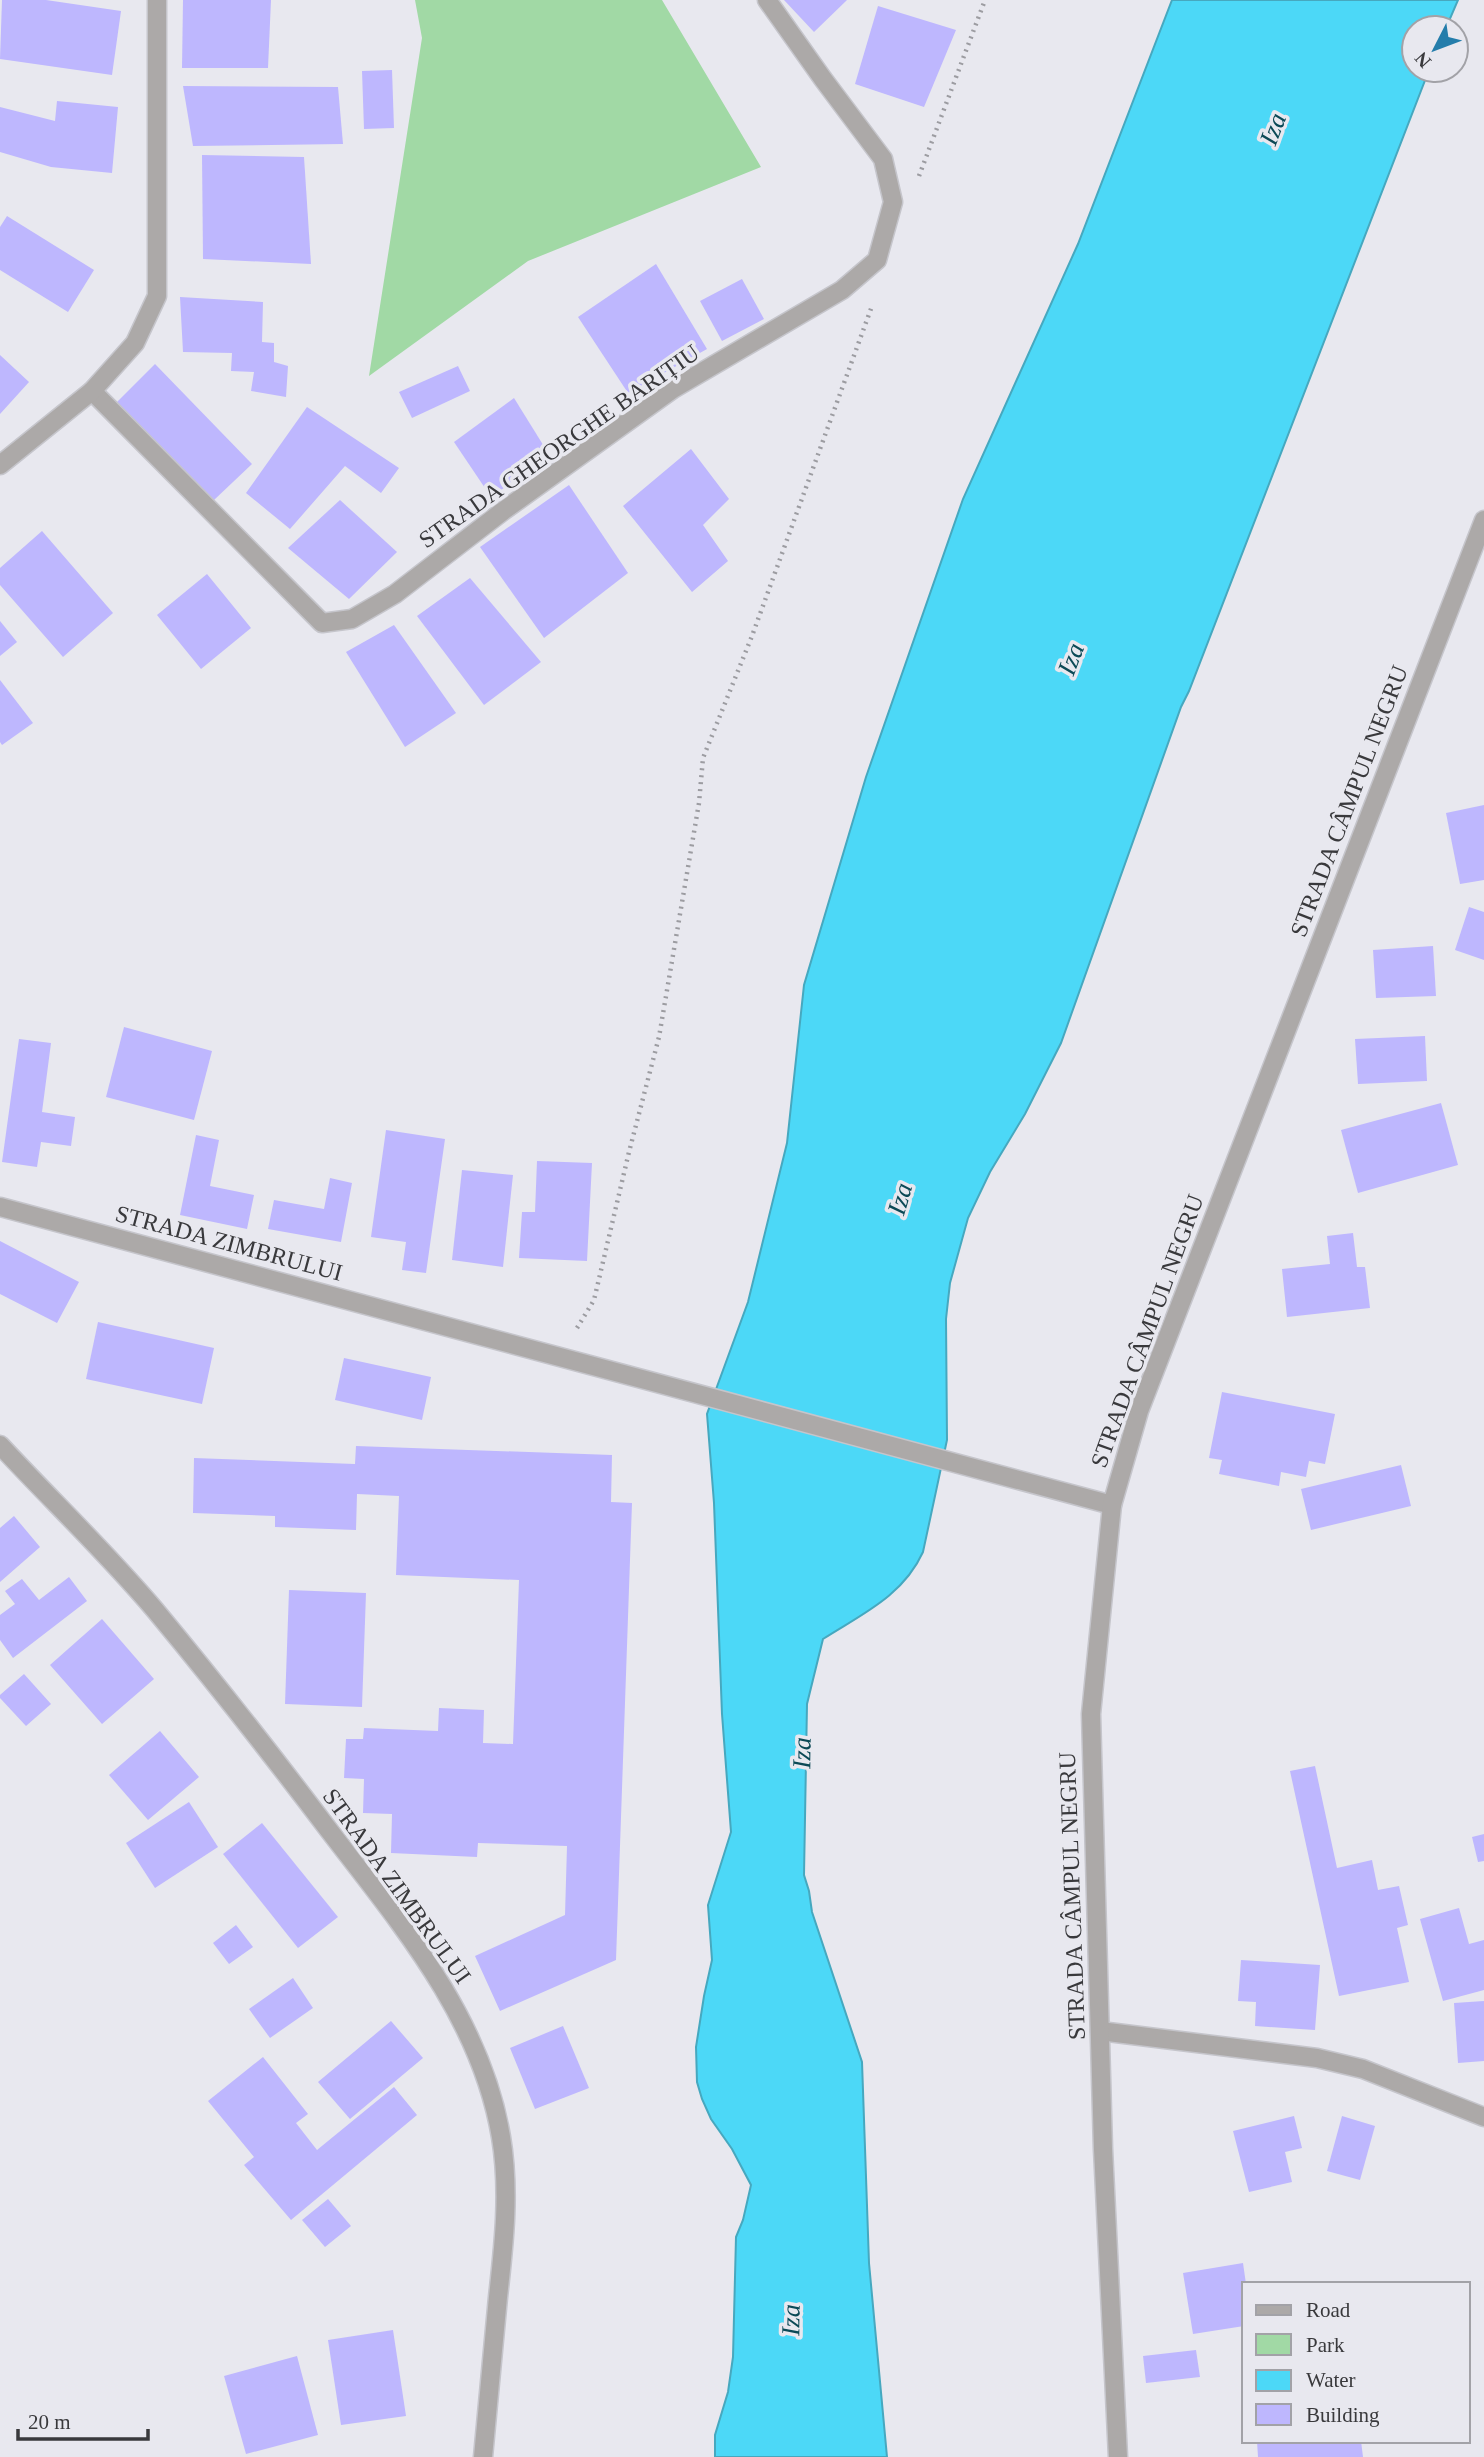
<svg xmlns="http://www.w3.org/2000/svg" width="1484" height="2457" viewBox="0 0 1484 2457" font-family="'Times New Roman',serif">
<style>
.green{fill:#a1d9a5}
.water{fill:#4cd8f7;stroke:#46a8bf;stroke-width:2}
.building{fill:#beb7fe}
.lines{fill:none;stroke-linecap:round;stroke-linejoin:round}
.minor-casing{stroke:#c5c5cb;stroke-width:21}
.path{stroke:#9c9ca1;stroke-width:4.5;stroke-dasharray:2 5;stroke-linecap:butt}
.minor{stroke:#aca9a8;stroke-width:18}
.labels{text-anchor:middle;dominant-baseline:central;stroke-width:7;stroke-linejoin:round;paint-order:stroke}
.street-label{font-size:24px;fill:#39393c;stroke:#e8e8ef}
.water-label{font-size:26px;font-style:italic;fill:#0b4956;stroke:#e8e8ef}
</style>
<rect width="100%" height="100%" fill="#e8e8ef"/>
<!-- green -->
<path class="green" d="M415,0H662L761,167L528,261L369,376L422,38Z"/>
<!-- water -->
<path class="water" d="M1172,0H1458L1446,28H1414V70H1429L1189,691L1181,707L1061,1043L1025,1114L990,1172L968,1218L950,1283L946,1319L947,1440L923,1552C903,1596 862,1614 823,1639L807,1704L804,1875L809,1891L812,1912L862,2062L869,2263L887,2457H715V2435L728,2392L733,2357L736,2237L743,2220L751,2185L732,2149L711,2119L702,2099L697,2082L696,2047L704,1996L712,1960L708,1905L731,1832L722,1714L714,1503L707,1414L748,1302L787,1143L804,985L866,777L963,499L1078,244Z"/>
<!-- building -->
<g class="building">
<path d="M2,0H46L121,11L112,75L0,59Z"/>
<path d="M183,0H271L268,68H182Z"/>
<path d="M784,0H847L814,32Z"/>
<path d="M878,6L956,30L924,107L855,84Z"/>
<path d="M392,70L394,128L364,129L362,71Z"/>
<path d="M183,86L338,87L343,144L193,146Z"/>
<path d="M57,101L118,107L112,173L51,167L0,152V107L55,121Z"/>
<path d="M202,155L304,157L311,264L203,259Z"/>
<path d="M7,216L94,270L68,312L0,270V227Z"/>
<path d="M656,264L707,349L628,393L578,317Z"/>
<path d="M742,279L764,319L722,341L700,301Z"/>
<path d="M180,297L263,302L262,342L274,343V362L288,366L286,397L251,391L254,372L231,371L232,353L183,352Z"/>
<path d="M0,355L29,382L0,414Z"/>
<path d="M155,364L252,464L214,500L115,404Z"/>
<path d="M458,366L470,391L412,418L399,392Z"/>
<path d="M514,398L550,456L491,497L454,442Z"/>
<path d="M307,407L399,468L381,493L345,466L290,529L246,493Z"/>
<path d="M691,449L729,499L703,525L728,561L692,592L623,506Z"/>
<path d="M569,485L628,573L544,638L480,547Z"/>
<path d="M340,500L397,552L349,599L288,548Z"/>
<path d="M42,531L113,613L63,657L0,585V568Z"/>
<path d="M207,574L251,628L201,669L157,615Z"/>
<path d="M470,578L541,662L484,705L417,616Z"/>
<path d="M0,621L17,642L0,656Z"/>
<path d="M394,625L456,713L405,747L346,652Z"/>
<path d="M0,680L33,723L2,745L0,742Z"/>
<path d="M1484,805V880L1460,884L1446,813Z"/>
<path d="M1469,907L1484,912V960L1455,950Z"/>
<path d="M1433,946L1436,996L1376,998L1373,950Z"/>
<path d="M124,1027L212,1051L194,1120L106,1097Z"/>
<path d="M1425,1036L1427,1081L1358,1084L1355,1039Z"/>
<path d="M19,1039L51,1043L42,1112L75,1117L71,1146L41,1142L37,1167L2,1162Z"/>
<path d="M1441,1103L1458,1165L1358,1193L1341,1130Z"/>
<path d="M386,1130L445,1139L426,1273L402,1270L406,1242L371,1237Z"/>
<path d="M196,1135L219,1140L210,1186L254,1195L247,1229L180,1215Z"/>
<path d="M537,1161L592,1163L587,1261L519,1258L522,1212H535Z"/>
<path d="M462,1170L513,1175L503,1267L452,1260Z"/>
<path d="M330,1178L352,1183L341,1242L268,1229L274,1200L324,1209Z"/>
<path d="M1353,1233L1357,1267H1365L1370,1308L1287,1317L1282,1269L1330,1264L1327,1236Z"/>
<path d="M0,1241L79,1282L57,1323L0,1294Z"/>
<path d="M98,1322L214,1348L202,1404L86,1379Z"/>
<path d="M344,1358L431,1377L422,1420L335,1400Z"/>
<path d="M1222,1392L1335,1414L1325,1464L1309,1461L1306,1477L1281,1472L1279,1486L1219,1474L1222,1460L1209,1458Z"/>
<path d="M356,1446L612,1455L611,1502L632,1503L616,1960L500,2011L475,1956L565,1915L567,1846L478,1843L477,1857L391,1853L392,1814L363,1813L364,1779L344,1778L346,1739H363L364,1728L438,1731L439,1708L484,1710L483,1743L513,1744L519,1580L396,1575L399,1496L357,1494L356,1530L275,1527V1516L193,1513L194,1458L355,1464Z"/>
<path d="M1401,1465L1411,1506L1311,1530L1301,1489Z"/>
<path d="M14,1516L40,1547L0,1582V1528Z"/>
<path d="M69,1577L87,1601L13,1658L0,1640V1615L15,1604L5,1591L22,1579L39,1600Z"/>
<path d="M289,1590L366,1593L362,1707L285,1704Z"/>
<path d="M102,1619L154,1679L102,1724L50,1665Z"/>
<path d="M24,1674L51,1704L26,1726L0,1698V1695Z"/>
<path d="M160,1731L199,1777L148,1820L109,1775Z"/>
<path d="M1315,1766L1337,1868L1372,1860L1378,1890L1399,1886L1408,1925L1397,1928L1409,1982L1339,1996L1290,1771Z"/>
<path d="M189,1802L218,1847L155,1888L126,1843Z"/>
<path d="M262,1823L338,1917L298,1948L223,1854Z"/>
<path d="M1484,1834V1861L1478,1862L1472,1837Z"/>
<path d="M1459,1908L1469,1944L1484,1940V1990L1443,2001L1420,1919Z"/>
<path d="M236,1925L253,1947L229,1964L213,1943Z"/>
<path d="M1241,1960L1320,1965L1315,2030L1255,2026L1256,2002L1238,2001Z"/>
<path d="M293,1978L313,2008L270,2038L249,2009Z"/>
<path d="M1484,2001V2061L1458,2063L1454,2003Z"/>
<path d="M391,2021L423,2058L350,2119L318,2082Z"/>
<path d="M563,2026L589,2088L535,2109L510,2048Z"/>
<path d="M263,2057L308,2114L296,2123L317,2150L394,2087L417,2115L291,2220L244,2165L254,2157L208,2101Z"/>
<path d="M1294,2116L1302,2148L1285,2152L1292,2182L1249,2192L1233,2131Z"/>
<path d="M1342,2116L1375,2126L1360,2180L1327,2171Z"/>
<path d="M328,2199L351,2226L325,2247L302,2220Z"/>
<path d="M1243,2263L1246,2284L1244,2326L1193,2334L1183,2273Z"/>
<path d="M393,2330L406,2416L341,2425L328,2340Z"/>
<path d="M1196,2350L1200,2377L1146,2383L1143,2356Z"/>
<path d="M297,2356L318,2435L246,2454L224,2376Z"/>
<path d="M1257,2441H1361L1363,2457H1258Z"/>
</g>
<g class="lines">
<defs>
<g id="minor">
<path d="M92,391L322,623L352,619L395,594L503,511L673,389L842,290L877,260L893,202L883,159L823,79L767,0"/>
<path d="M0,465L92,391L135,343L157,296V0"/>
<path d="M0,1207L1112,1505"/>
<path d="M0,1445C51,1500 106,1552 155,1610C214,1681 272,1755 328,1829C400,1923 481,2017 501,2137C510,2190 504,2244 498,2297C493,2350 488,2404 483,2457"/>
<path d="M1100,2031L1317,2058L1363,2069L1484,2117"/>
<path d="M1118,2457L1103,2149L1091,1714L1112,1505L1139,1411L1484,520"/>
</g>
</defs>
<!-- minor casing -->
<use href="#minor" class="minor-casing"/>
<!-- path -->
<g class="path">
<path d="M919,176L985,0"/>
<path d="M577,1328L594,1300L629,1152L659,1037L699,803L703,758L752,636L872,306"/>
</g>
<!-- minor -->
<use href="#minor" class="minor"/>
</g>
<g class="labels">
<!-- street labels -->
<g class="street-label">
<text transform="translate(559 446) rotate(-35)">STRADA GHEORGHE BARIȚIU</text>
<text transform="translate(1349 801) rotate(-69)">STRADA CÂMPUL NEGRU</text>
<text transform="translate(229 1243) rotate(15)">STRADA ZIMBRULUI</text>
<text transform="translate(1147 1331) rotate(-70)">STRADA CÂMPUL NEGRU</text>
<text transform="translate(397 1886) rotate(54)">STRADA ZIMBRULUI</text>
<text transform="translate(1072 1896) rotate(-92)">STRADA CÂMPUL NEGRU</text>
</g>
<!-- water labels -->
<g class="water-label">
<text transform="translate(1273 129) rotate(-69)">Iza</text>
<text transform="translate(1071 659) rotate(-69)">Iza</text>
<text transform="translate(900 1199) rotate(-74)">Iza</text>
<text transform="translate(802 1753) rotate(-89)">Iza</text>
<text transform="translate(791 2320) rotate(-89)">Iza</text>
</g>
</g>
<!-- legend -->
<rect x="1242" y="2282" width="228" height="161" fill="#e8e8ef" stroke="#a2a2a7" stroke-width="2"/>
<rect x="1256" y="2305" width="35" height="10" fill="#aca9a8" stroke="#a2a2a7" stroke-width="2"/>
<text x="1306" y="2317" font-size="21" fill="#39393c">Road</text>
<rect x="1256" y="2334" width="35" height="21" fill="#a1d9a5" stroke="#a2a2a7" stroke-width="2"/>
<text x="1306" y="2352" font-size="21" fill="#39393c">Park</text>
<rect x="1256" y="2370" width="35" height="21" fill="#4cd8f7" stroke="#a2a2a7" stroke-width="2"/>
<text x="1306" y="2387" font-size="21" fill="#39393c">Water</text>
<rect x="1256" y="2404" width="35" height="21" fill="#beb7fe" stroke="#a2a2a7" stroke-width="2"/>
<text x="1306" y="2422" font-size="21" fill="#39393c">Building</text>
<!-- north arrow -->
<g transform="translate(1435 49) rotate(228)"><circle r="33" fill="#e8e8ef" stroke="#a2a2a7" stroke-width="2"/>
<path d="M0-5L12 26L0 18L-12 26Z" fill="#247dab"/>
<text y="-10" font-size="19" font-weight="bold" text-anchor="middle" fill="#39393c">N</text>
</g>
<!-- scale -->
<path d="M18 2429v10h130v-10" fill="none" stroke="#39393c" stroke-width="3.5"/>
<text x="28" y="2429" font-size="21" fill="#39393c" stroke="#e8e8ef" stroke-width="5" paint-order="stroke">20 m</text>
</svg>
